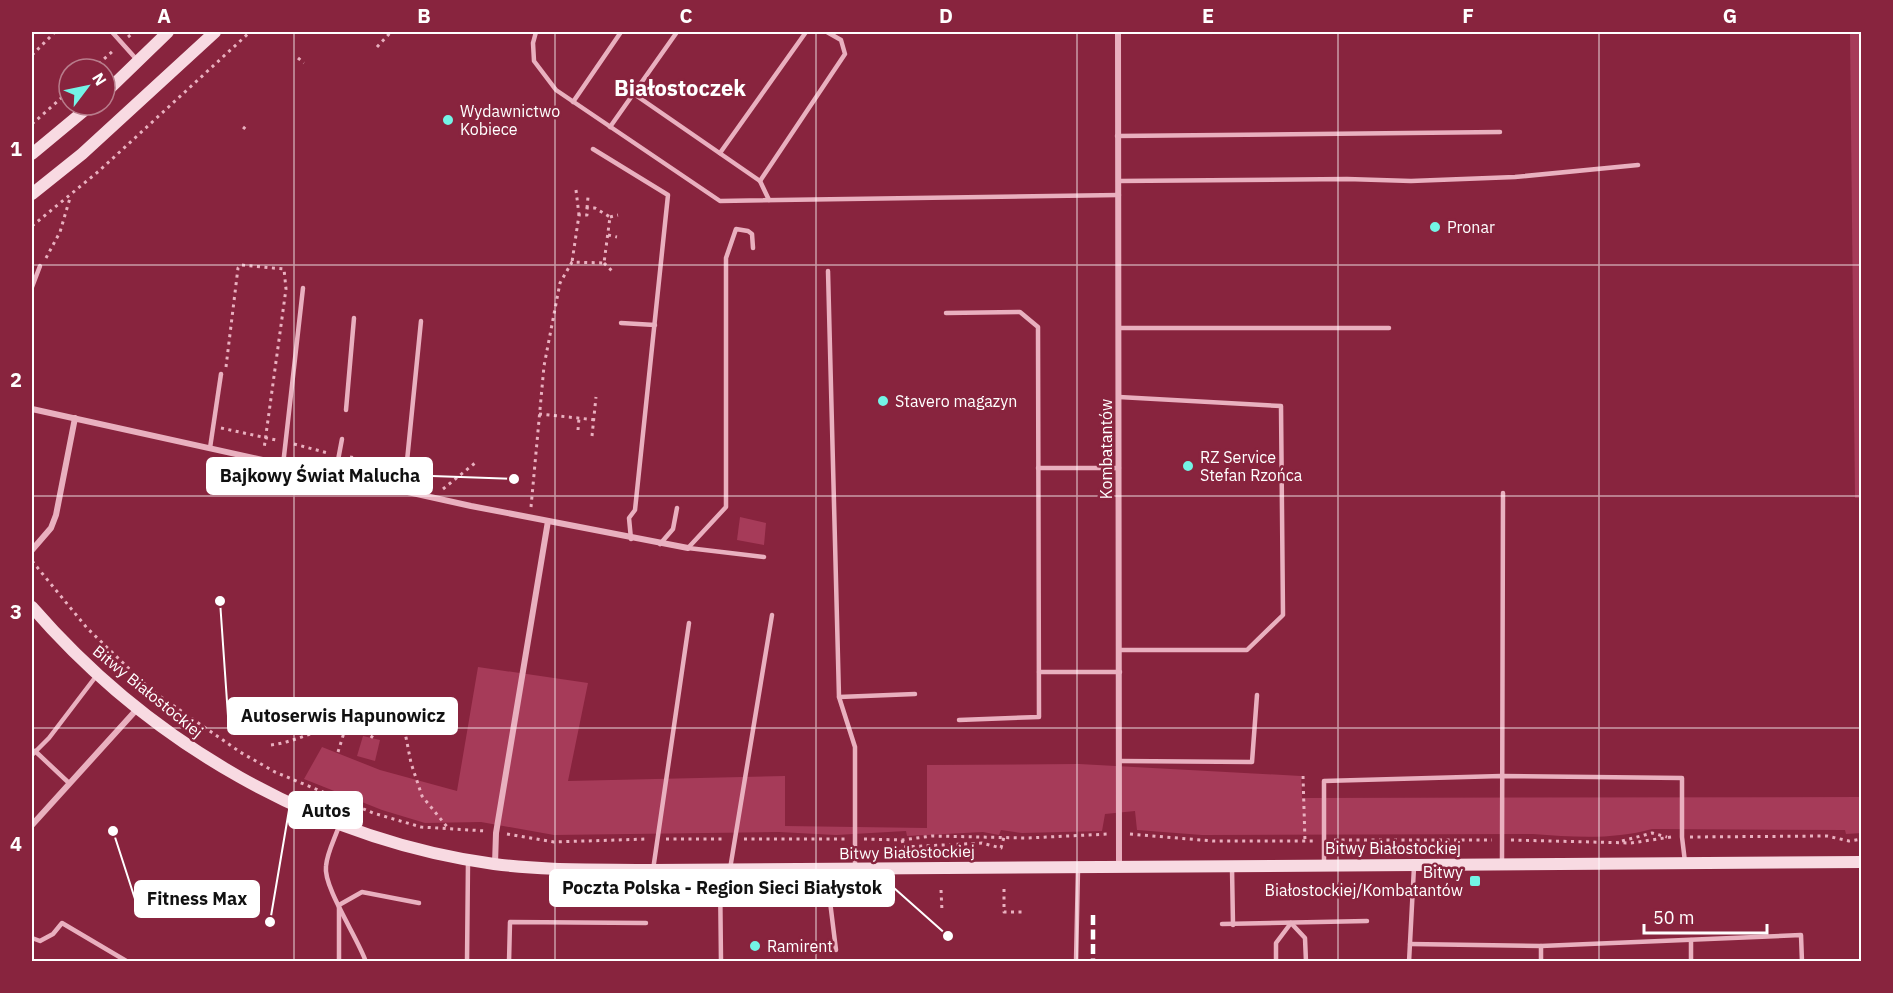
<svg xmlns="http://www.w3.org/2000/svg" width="1893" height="993" viewBox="0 0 1893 993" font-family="'IBM Plex Sans',sans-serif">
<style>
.green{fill:#a63b59}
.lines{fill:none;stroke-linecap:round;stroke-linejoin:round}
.path{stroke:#e9b0bf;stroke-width:3;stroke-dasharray:3 4.5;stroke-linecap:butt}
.lane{stroke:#e9b0bf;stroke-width:4.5}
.street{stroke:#e9b0bf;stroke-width:6}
.secondary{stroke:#f8dae2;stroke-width:12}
.rail{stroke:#fff;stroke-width:4.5;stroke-dasharray:10 4.5;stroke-linecap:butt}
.grid{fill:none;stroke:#fff;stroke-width:1.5;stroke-opacity:0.55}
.poi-dot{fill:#73f4e6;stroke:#88243e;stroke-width:2}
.labels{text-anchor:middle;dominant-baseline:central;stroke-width:5;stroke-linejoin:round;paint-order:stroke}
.poi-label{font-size:16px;fill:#fff;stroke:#88243e;text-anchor:start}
.street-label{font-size:16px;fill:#fff;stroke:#88243e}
.district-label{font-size:22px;font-weight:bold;fill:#fff;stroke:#88243e}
.leader{fill:none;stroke:#fff;stroke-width:2}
.callout-dot{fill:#fff;stroke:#88243e;stroke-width:2}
.callout{fill:#fff;stroke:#fff;stroke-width:2}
.callout-label{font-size:18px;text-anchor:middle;font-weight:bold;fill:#111}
.neatline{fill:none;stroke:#fff;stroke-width:2}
.grid-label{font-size:20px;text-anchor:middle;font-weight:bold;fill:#fff}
</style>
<rect width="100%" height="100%" fill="#88243e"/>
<!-- green -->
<g class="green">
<path d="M1850,32H1862V498H1855Z"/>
<path d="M740,517L766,523L764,545L737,540Z"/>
<path d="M478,667L588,683L568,781L785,776V826L927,828V765L1079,764L1301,776L1302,798L1861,797L1862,833L1846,834L1845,830L1652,829C1613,840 1573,837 1533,834L1202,835L1137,830L1135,811L1105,814L1102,831L1022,833L1001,830L999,835L983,832L907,836L906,831L836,835L779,832L554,835L481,822L425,823L382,810L304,779L322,747L380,770L457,791Z"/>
<path d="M363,736L380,740L375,761L357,756Z"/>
</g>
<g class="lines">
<!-- path -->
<g class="path">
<path d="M128,37L134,32"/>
<path d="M377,47L391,32"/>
<path d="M32,55L55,32"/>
<path d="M298,58L304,63"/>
<path d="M93,69L114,50"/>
<path d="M32,124L69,91"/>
<path d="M243,127L248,131"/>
<path d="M576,190L579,215"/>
<path d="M587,208L588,197"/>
<path d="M610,217L618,215"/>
<path d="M32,226L99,171L250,32"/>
<path d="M608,235L617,237"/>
<path d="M46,258L60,232L70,198"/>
<path d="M604,263L612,271"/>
<path d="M226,367L238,268L241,265L284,269L286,289L264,449"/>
<path d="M539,414L597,420"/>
<path d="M221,428L276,440"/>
<path d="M578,430L579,418"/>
<path d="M592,436L596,397"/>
<path d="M294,444L328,453"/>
<path d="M350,457L396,466"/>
<path d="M443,489L475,463"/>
<path d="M531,507L544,366L560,283L572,262L604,263L610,217L595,208H587V215H579L572,262"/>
<path d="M32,561L87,628L151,690L240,752L275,772L373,813L421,827L486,831"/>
<path d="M32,639V638"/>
<path d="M348,721L376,728"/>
<path d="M403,722L411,763L422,796L448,828"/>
<path d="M371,738L385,717L404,718"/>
<path d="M271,745C297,742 322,726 346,726"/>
<path d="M338,752L351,710"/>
<path d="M1303,776L1305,841"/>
<path d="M507,834L554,842L647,839"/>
<path d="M1130,834L1213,841H1315"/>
<path d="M1690,837L1827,836L1849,841L1862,839"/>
<path d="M666,839H725"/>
<path d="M744,839H845"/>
<path d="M864,839L902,840L932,836L1027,838L1109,834"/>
<path d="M902,840L904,847L982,843L1001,848L1004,837"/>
<path d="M1334,840H1492"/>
<path d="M1511,840L1631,843L1671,837"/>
<path d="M1622,841L1652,833L1667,837"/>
<path d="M1004,889V912H1023"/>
<path d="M941,890L942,911"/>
</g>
<!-- lane -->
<g class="lane">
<path d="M112,32L138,61"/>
<path d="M536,32L533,43L534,61L556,90L720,201L1119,195"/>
<path d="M634,94L760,181L769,200"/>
<path d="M573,102L621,32"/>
<path d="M610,127L677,32"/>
<path d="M1117,136L1500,132"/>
<path d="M593,149L668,195L635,510L629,518L631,539"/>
<path d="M720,153L806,32"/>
<path d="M760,181L845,54L841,40L827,32"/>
<path d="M1118,181L1347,179L1411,181L1515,177L1638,165"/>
<path d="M828,271L839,697L855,747V869"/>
<path d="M32,287L40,266"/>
<path d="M946,313L1020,312L1038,327L1039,717L959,720"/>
<path d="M621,323L655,325"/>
<path d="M1119,328H1389"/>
<path d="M1119,397L1281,406L1283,615L1247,650H1120"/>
<path d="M346,410L354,318"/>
<path d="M210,448L221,374"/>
<path d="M283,465L303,288"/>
<path d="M1038,468H1119"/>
<path d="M335,476L342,439"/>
<path d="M404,491L421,321"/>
<path d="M660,544L673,529L677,508"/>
<path d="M688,548L726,507V258L736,229L748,231L752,234L753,248"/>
<path d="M688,548L764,557"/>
<path d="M1039,672H1120"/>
<path d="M839,697L915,694"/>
<path d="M35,751L69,783"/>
<path d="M32,755L49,738L97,675"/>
<path d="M1120,761L1252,762L1257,695"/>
<path d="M339,826C335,838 327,853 326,866C323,887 358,938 366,962"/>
<path d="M1502,862L1503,493"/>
<path d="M1324,864V781L1501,776L1682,778V837L1685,862"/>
<path d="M1232,868L1233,925"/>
<path d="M730,869L772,615"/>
<path d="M826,869L836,950"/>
<path d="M653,870L689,623"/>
<path d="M720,872L721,962"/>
<path d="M1222,924L1367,921"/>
<path d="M32,938L40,941L53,934L62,923L128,962"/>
<path d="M1691,940V962"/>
<path d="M1410,944L1541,946V962"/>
<path d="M1541,946L1801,935L1802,962"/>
<path d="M339,962V905L362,892L419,903"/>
<path d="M467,962L468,862"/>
<path d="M509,962L510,922L646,923"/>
<path d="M1076,962L1078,869"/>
<path d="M1276,962V943L1291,923L1305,938L1306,962"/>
<path d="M1409,962L1414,867"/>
</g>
<!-- street -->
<g class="street">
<path d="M1118,32L1119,866"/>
<path d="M32,409L471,506L688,548"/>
<path d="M32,550L51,528L56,515L75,418"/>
<path d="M32,825L138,708"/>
<path d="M495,864L496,833L548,521"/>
</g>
<!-- secondary -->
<g class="secondary">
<path d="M105,93L168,32"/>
<path d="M32,154L91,105"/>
<path d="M32,194L82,154L215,32"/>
<path d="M32,607C150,743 314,839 494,864C547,871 600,869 653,870L1862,862"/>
</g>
<!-- rail -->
<path class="rail" d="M1093,915V962"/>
</g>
<!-- grid -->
<path class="grid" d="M294,32V962M555,32V962M816,32V962M1077,32V962M1338,32V962M1599,32V962M32,265H1862M32,496H1862M32,728H1862"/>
<!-- markers -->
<g class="poi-dot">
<circle cx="448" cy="120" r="6"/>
<circle cx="1435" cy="227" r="6"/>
<circle cx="883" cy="401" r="6"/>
<circle cx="1188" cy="466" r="6"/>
<rect x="1469" y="875" width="12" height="12" rx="3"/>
<circle cx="755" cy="946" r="6"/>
</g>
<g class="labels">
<!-- poi labels -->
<g class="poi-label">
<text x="460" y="111">Wydawnictwo<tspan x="460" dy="18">Kobiece</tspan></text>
<text x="1447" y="227">Pronar</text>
<text x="895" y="401">Stavero magazyn</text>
<text x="1200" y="457">RZ Service<tspan x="1200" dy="18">Stefan Rzońca</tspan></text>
<text x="1463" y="872" text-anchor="end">Bitwy<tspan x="1463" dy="18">Białostockiej/Kombatantów</tspan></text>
<text x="767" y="946">Ramirent</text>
</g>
<!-- street labels -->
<g class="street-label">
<text transform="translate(1106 449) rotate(-90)">Kombatantów</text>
<text transform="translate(148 691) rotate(39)">Bitwy Białostockiej</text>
<text x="1393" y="848">Bitwy Białostockiej</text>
<text transform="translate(907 852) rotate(-1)">Bitwy Białostockiej</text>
</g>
<!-- district labels -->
<g class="district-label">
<text x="680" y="87">Białostoczek</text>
</g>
</g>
<!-- callouts -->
<path class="leader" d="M514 479L432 476M220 601L228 716M270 922L289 810M948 936L894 888M113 831L135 899"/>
<g class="callout-dot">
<circle cx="514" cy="479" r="6"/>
<circle cx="220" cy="601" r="6"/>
<circle cx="270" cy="922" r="6"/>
<circle cx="948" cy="936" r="6"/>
<circle cx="113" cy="831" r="6"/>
</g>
<g class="callout">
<rect x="207" y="458" width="225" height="36" rx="6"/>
<rect x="228" y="698" width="229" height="36" rx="6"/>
<rect x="289" y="792" width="73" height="36" rx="6"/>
<rect x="550" y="870" width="344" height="36" rx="6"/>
<rect x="135" y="881" width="124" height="36" rx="6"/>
</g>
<g class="callout-label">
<text x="320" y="482">Bajkowy Świat Malucha</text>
<text x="343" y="722">Autoserwis Hapunowicz</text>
<text x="326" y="817">Autos</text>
<text x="722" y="894">Poczta Polska - Region Sieci Białystok</text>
<text x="197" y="905">Fitness Max</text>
</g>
<!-- border -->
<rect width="1893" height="993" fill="none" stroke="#88243e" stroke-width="66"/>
<!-- north arrow -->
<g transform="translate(87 87) rotate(58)"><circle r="28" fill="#88243e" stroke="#b87c8b" stroke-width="1.5"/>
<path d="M0-4.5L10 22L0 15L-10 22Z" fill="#73f4e6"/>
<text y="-9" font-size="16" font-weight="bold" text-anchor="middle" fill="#ffffff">N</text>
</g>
<!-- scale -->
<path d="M1644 924v9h123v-9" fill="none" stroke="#ffffff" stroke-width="3"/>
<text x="1653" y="924" font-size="18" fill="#ffffff" stroke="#88243e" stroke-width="4.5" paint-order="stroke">50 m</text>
<rect x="33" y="33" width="1827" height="927" class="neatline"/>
<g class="grid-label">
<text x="164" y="23">A</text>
<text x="424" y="23">B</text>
<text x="686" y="23">C</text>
<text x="946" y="23">D</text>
<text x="1208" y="23">E</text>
<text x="1468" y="23">F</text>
<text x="1730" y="23">G</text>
<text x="16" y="156">1</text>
<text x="16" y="387">2</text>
<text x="16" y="619">3</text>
<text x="16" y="851">4</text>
</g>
</svg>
